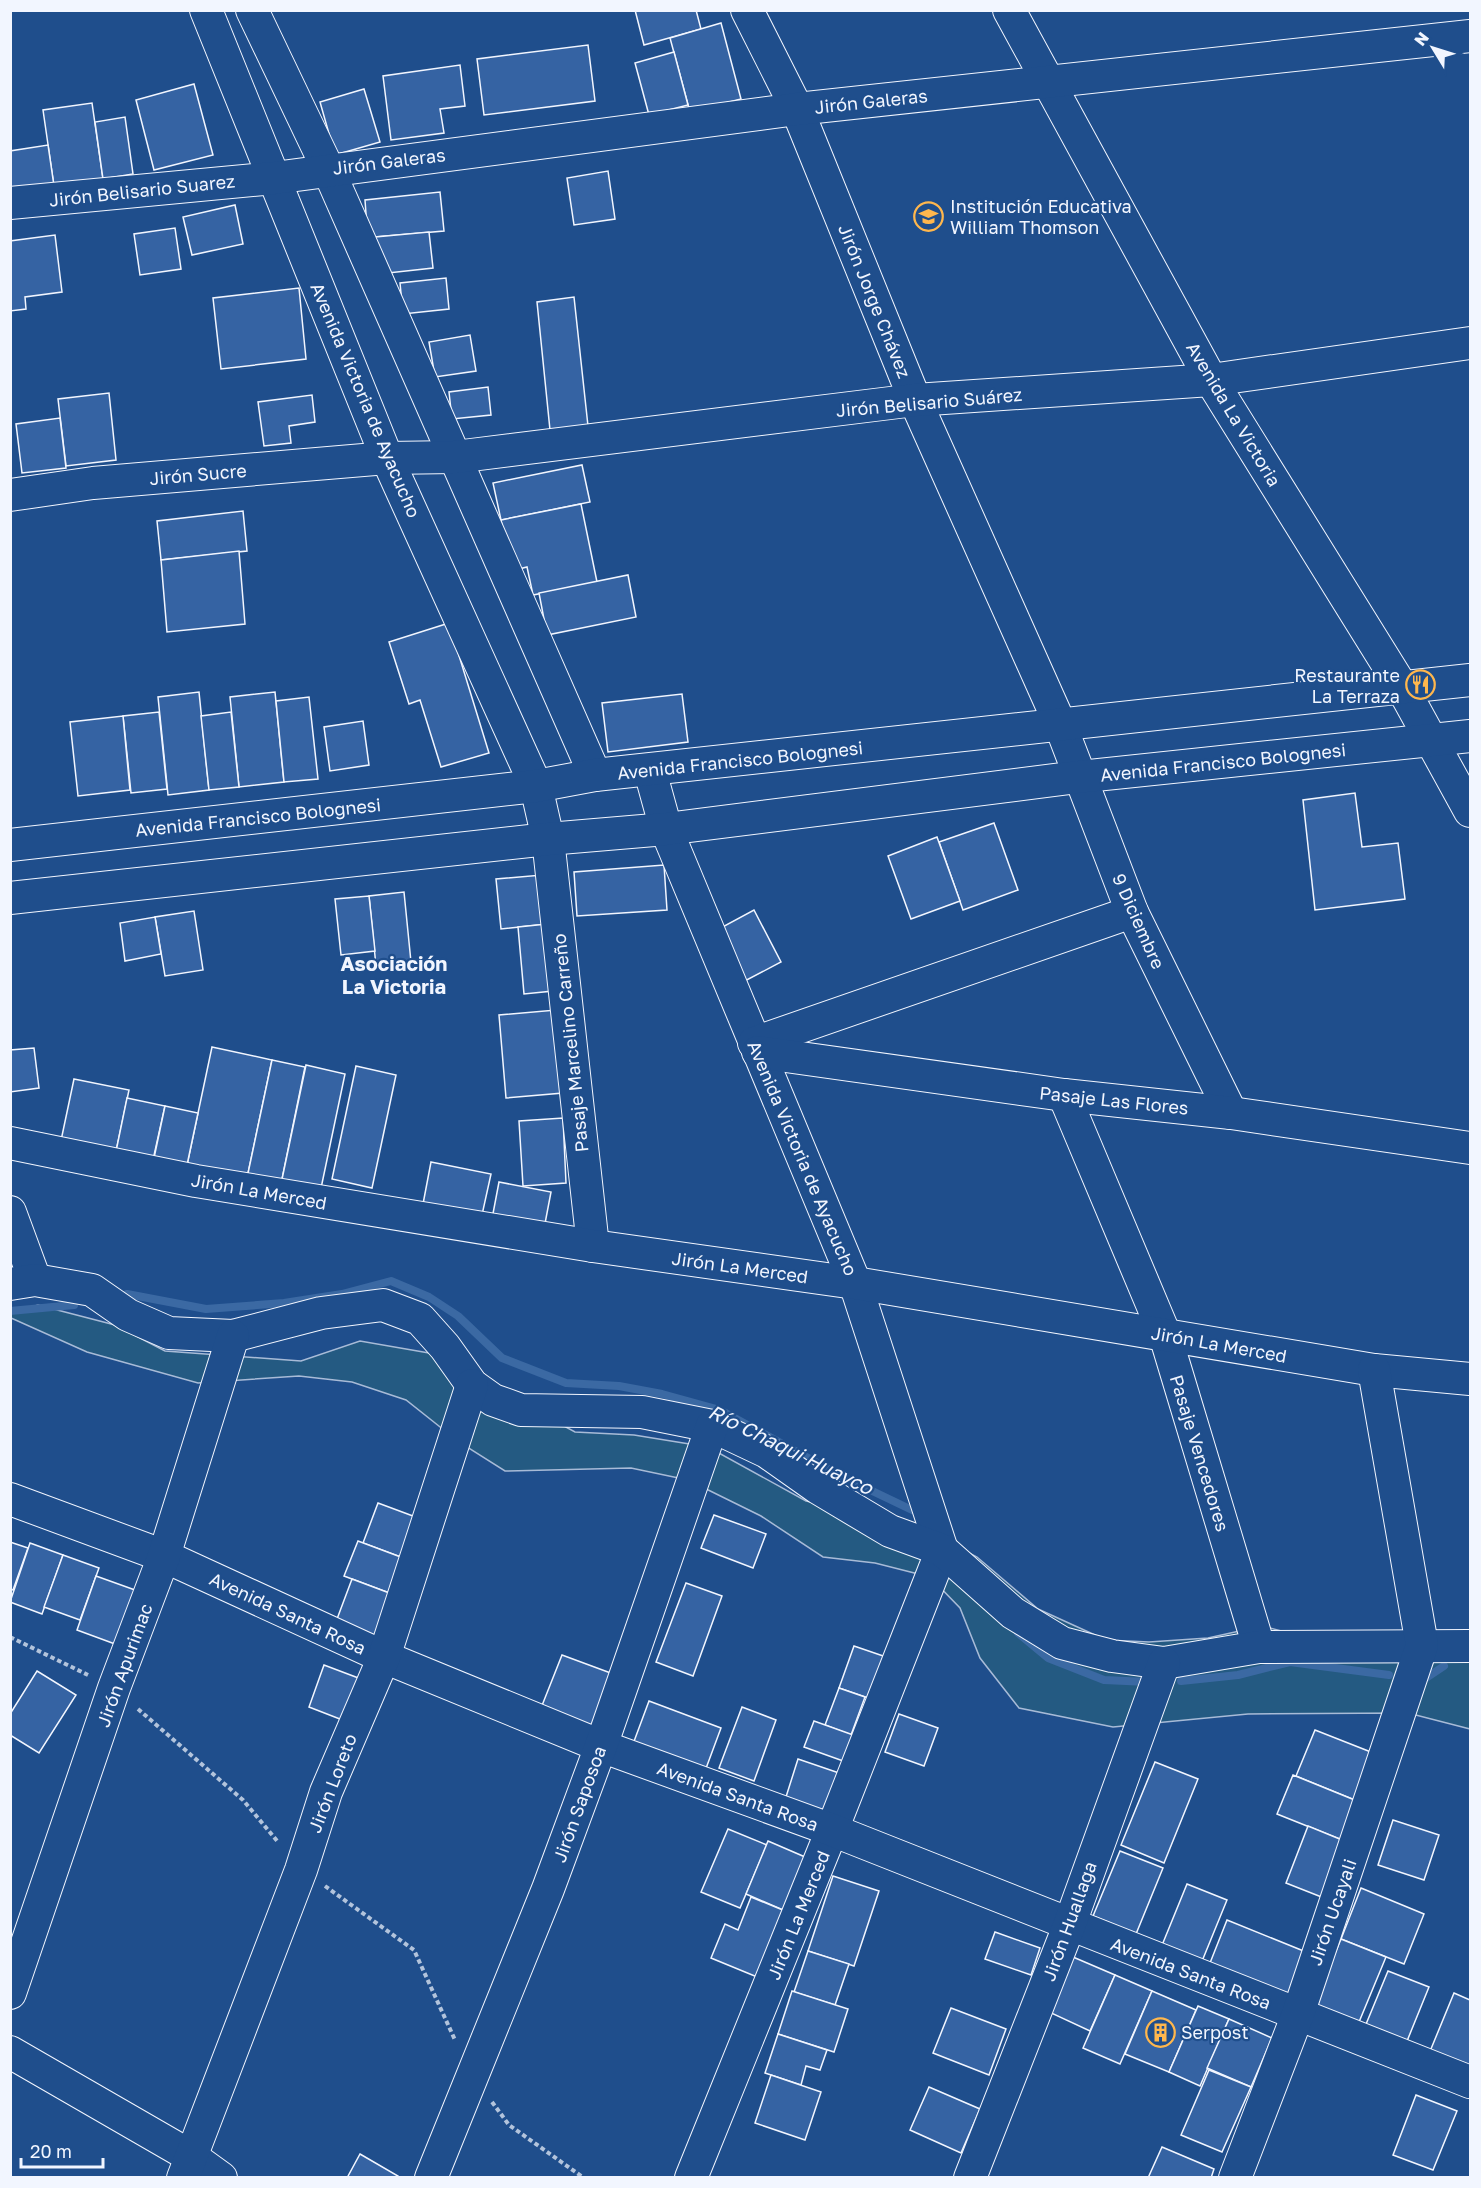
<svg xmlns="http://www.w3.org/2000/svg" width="1481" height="2188" viewBox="0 0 1481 2188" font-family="'Golos Text',sans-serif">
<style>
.green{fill:#245a82;stroke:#a8bbd7;stroke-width:1.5}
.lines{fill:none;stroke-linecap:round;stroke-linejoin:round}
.stream{stroke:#3b69a3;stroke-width:8}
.building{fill:#3563a3;stroke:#f2f6ff;stroke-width:1.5}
.minor-casing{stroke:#f2f6ff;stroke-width:34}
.path{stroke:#b3c4dc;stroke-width:4;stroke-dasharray:4.5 3;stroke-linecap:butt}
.minor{stroke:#1f4e8c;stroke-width:32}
.labels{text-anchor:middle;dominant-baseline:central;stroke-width:4.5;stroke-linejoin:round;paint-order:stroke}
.street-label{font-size:18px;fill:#f2f6ff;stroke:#1f4e8c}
.poi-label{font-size:18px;fill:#f2f6ff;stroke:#1f4e8c;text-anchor:start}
.neighbourhood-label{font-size:20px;font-weight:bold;fill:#f2f6ff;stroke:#1f4e8c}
.water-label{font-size:20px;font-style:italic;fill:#f2f6ff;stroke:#1f4e8c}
</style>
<rect width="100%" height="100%" fill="#1f4e8c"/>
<!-- green -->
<path class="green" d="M38,1305L115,1325L165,1351L301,1361L360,1341L429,1353L575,1432L634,1435L708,1447L806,1501L891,1517L932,1533L977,1557L1038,1609L1106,1640L1149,1642L1208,1638L1262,1626L1304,1637L1470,1655V1729L1408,1713L1248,1714L1113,1727L1019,1708L980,1658L960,1608L930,1577L875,1563L823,1557L761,1516L688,1480L631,1468L505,1471L459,1442L406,1400L352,1382L299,1376L198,1383L87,1352L11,1318V1313Z"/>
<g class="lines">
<!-- stream -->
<g class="stream">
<path d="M127,1294L206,1309L284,1303L342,1294L391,1281L429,1297L458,1316L502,1358L566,1383L619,1386L662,1394L720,1410L843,1477L912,1510"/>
<path d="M10,1311L74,1305"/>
<path d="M1018,1633L1048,1658L1104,1680L1148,1682"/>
<path d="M1426,1678L1444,1666"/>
<path d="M1181,1681L1238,1675L1290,1662L1389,1675"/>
</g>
</g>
<!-- building -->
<g class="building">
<path d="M635,10H696L701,29L644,45Z"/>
<path d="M721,23L741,99L690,112L670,38Z"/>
<path d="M588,45L595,101L484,115L477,59Z"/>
<path d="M674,52L688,105L649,115L635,63Z"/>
<path d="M460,65L465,106L440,109L444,133L391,140L383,76Z"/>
<path d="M194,84L213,155L154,170L136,100Z"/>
<path d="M364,89L380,142L335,155L320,102Z"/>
<path d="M92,103L103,179L54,186L43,110Z"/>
<path d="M125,117L133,174L103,179L95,122Z"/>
<path d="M48,145L54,186L10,192V151Z"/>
<path d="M608,171L615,219L574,225L567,178Z"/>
<path d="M440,192L444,231L375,237L367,228L365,200Z"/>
<path d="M235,205L243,244L192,255L183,217Z"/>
<path d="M175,228L181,269L140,275L134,234Z"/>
<path d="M429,232L433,268L379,274L375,237Z"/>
<path d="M55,235L62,292L25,297L26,309L10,311V241Z"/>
<path d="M446,278L449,309L403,314L400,283Z"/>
<path d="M299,288L306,359L221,369L213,298Z"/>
<path d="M574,297L588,426L550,430L537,302Z"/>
<path d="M470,335L476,371L435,377L429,342Z"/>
<path d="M488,387L491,415L452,419L449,392Z"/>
<path d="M109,393L116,460L66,466L58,399Z"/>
<path d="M312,395L315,422L289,426L291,443L264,446L258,402Z"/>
<path d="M60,418L66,468L22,473L16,424Z"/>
<path d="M582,465L590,502L501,520L493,483Z"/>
<path d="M581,504L597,582L533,595L527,567L511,571L501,520Z"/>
<path d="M243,511L247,551L161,560L157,521Z"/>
<path d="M239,551L245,624L167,632L161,560Z"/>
<path d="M628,575L636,617L547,635L539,593Z"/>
<path d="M449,623L489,753L441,767L420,700L409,704L389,642Z"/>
<path d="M199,692L209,790L168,795L158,697Z"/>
<path d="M275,692L284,782L239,787L230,697Z"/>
<path d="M682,694L688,742L608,752L602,703Z"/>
<path d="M309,697L318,779L284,782L276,701Z"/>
<path d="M159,712L167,789L131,793L123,716Z"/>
<path d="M231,712L239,787L209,790L201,716Z"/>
<path d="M123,716L130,790L78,796L70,722Z"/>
<path d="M363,721L369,765L330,771L324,727Z"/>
<path d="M1355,793L1362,847L1398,843L1405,899L1315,910L1303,800Z"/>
<path d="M994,823L1018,890L963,910L939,842Z"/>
<path d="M937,837L960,901L911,919L888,856Z"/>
<path d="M664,865L667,910L577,916L574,872Z"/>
<path d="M542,875L547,924L501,929L496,879Z"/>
<path d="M404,892L411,962L376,966L369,896Z"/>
<path d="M369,896L375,951L341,955L335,899Z"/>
<path d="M754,910L781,962L741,983L715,931Z"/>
<path d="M194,911L203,970L165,976L155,917Z"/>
<path d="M155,917L161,954L125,961L120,923Z"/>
<path d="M547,924L553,991L524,994L518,927Z"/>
<path d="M556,1010L563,1093L506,1098L499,1015Z"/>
<path d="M212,1047L272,1060L247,1178L187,1165Z"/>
<path d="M34,1048L39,1088L10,1092V1050Z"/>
<path d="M272,1060L305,1067L281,1184L247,1178Z"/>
<path d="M306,1065L345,1074L320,1193L281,1184Z"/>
<path d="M356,1066L396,1075L372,1188L332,1179Z"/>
<path d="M74,1079L129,1090L114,1161L59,1150Z"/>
<path d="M127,1098L165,1106L151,1169L114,1161Z"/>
<path d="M165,1106L198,1113L187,1165L154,1158Z"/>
<path d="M563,1118L566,1183L523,1186L519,1121Z"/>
<path d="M431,1162L491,1174L482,1215L423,1204Z"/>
<path d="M499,1182L551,1192L543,1234L491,1224Z"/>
<path d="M378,1503L421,1519L406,1559L363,1543Z"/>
<path d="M714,1515L766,1534L753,1568L701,1548Z"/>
<path d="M358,1541L406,1559L392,1594L344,1576Z"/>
<path d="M10,1542L28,1548L13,1590L10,1589Z"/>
<path d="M30,1543L63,1555L42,1614L10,1602Z"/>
<path d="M63,1555L99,1568L80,1620L44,1607Z"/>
<path d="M96,1576L135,1590L115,1644L77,1630Z"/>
<path d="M352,1579L392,1594L374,1642L334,1627Z"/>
<path d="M686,1583L722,1596L693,1676L656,1662Z"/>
<path d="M854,1646L892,1659L877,1701L839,1688Z"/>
<path d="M562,1655L616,1675L595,1729L541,1708Z"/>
<path d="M324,1665L361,1679L345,1721L309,1707Z"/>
<path d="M37,1671L76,1695L39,1753L10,1735V1714Z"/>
<path d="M839,1688L865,1697L851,1735L825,1725Z"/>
<path d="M649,1701L721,1728L705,1771L633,1744Z"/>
<path d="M742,1707L776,1720L754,1781L719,1768Z"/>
<path d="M899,1714L938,1728L924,1766L885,1752Z"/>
<path d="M814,1721L856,1736L846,1762L804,1747Z"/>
<path d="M1315,1730L1381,1756L1362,1803L1296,1776Z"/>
<path d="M798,1759L842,1774L828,1814L785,1800Z"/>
<path d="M1155,1762L1198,1779L1164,1863L1121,1845Z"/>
<path d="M1293,1775L1362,1803L1347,1842L1277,1814Z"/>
<path d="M1393,1820L1439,1835L1424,1880L1378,1865Z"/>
<path d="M1308,1826L1347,1842L1324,1898L1286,1883Z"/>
<path d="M728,1829L767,1845L740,1908L701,1892Z"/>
<path d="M768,1841L812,1860L790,1913L746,1894Z"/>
<path d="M1120,1851L1163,1868L1136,1934L1093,1916Z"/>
<path d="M833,1876L879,1891L854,1966L808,1951Z"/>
<path d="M1187,1884L1227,1900L1198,1971L1158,1955Z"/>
<path d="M1361,1888L1424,1914L1404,1964L1341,1939Z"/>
<path d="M751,1897L790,1913L762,1979L711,1958L725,1924L738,1930Z"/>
<path d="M1227,1920L1306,1952L1287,2000L1208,1968Z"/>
<path d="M995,1932L1040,1948L1031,1975L985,1959Z"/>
<path d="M1341,1939L1386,1957L1359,2022L1314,2004Z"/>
<path d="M808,1951L849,1964L835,2005L794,1992Z"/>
<path d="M1073,1957L1115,1975L1090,2031L1049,2012Z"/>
<path d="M1388,1971L1429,1987L1405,2046L1364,2029Z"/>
<path d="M1115,1975L1152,1991L1120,2064L1083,2048Z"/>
<path d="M792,1991L848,2009L834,2052L778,2034Z"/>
<path d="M1152,1991L1196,2010L1169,2072L1125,2054Z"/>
<path d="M1454,1993L1470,2000V2078L1426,2061Z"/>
<path d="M1198,2006L1229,2019L1200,2086L1169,2072Z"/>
<path d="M951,2008L1006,2029L989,2075L933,2053Z"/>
<path d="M1229,2019L1272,2038L1251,2087L1207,2068Z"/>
<path d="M778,2034L827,2050L820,2070L806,2066L801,2085L765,2073Z"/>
<path d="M1209,2070L1251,2087L1222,2152L1181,2135Z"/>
<path d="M771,2075L821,2092L805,2140L755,2123Z"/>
<path d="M929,2087L980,2109L961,2153L910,2130Z"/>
<path d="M1416,2095L1457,2111L1433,2170L1393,2155Z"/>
<path d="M1162,2147L1214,2169L1211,2178H1148Z"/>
<path d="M360,2154L398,2176L397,2178H347Z"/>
</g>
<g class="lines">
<defs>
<g id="minor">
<path d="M206,10L387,458L536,786L548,839L593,1246"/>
<path d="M252,10L328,169L595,775"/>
<path d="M747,10L797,109L915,400L1060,724L1132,912L1231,1113"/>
<path d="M1009,10L1211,380L1403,689L1470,811"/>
<path d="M10,203L274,178L797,109L1470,36"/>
<path d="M10,495L93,483L387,458L455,457L915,400L1211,380L1470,343"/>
<path d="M650,771L666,829L855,1283L942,1550L832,1830L691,2178"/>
<path d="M10,845L536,786L595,775L1470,680"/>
<path d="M10,898L548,839L666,829L1078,777L1470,736"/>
<path d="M754,1043L1132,912"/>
<path d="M758,1052L1064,1095L1231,1113L1470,1148"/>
<path d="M1064,1095L1165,1335L1259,1647"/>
<path d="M10,1143L196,1181L593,1246L855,1283L1374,1370L1470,1379"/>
<path d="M10,1212L35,1280"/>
<path d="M10,1284L35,1280L92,1290L128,1315L169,1333L233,1336L321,1313L383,1305L420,1319L445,1347L472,1385L493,1400L521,1410L642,1412L712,1426L767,1452L818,1488L890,1531L942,1550L1013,1613L1062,1643L1112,1656L1164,1663L1259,1647L1470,1646"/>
<path d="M10,1499L164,1556L384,1657L601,1746L832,1830L1470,2082"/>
<path d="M10,1993L114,1688L164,1556L233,1336"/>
<path d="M10,2052L192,2157L221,2178"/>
<path d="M183,2178L301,1870L326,1792L384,1657L472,1385"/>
<path d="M431,2178L548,1889L601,1746L712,1426"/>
<path d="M970,2178L1069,1926L1164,1663"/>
<path d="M1235,2178L1298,2014L1422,1645L1374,1370"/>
</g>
</defs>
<!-- minor casing -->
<use href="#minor" class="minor-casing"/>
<!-- path -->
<g class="path">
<path d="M10,1637L88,1675"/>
<path d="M138,1709L243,1800L278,1842"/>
<path d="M325,1886L414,1950L455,2040"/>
<path d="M492,2102L509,2125L584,2178"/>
</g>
<!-- minor -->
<use href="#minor" class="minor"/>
</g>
<!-- icons -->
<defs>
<symbol id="school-ring" viewBox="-11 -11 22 22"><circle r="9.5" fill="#1f4e8c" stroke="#ffb74d" stroke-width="1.5"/><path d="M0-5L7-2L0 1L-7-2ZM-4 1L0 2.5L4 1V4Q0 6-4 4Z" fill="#ffb74d"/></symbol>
<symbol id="restaurant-ring" viewBox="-11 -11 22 22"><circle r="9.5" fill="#1f4e8c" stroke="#ffb74d" stroke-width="1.5"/><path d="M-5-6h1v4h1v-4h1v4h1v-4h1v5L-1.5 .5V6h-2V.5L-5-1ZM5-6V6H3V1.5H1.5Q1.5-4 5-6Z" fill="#ffb74d"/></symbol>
<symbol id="building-ring" viewBox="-11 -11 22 22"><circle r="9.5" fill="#1f4e8c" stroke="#ffb74d" stroke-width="1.5"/><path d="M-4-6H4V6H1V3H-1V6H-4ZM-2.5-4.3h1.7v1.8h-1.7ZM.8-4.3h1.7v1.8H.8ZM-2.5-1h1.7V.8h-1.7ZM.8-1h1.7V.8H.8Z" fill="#ffb74d"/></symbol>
</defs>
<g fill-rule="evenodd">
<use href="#school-ring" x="912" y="200" width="33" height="33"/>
<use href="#restaurant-ring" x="1404" y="668" width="33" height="33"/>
<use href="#building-ring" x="1144" y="2016" width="33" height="33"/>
</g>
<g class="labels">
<!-- street labels -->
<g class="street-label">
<text transform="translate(871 101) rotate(-6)">Jirón Galeras</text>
<text transform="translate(389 161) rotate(-7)">Jirón Galeras</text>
<text transform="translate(142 190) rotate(-6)">Jirón Belisario Suarez</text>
<text transform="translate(875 301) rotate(68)">Jirón Jorge Chávez</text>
<text transform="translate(366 400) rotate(67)">Avenida Victoria de Ayacucho</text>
<text transform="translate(929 402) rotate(-5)">Jirón Belisario Suárez</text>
<text transform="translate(1234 414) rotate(59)">Avenida La Victoria</text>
<text transform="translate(198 474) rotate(-5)">Jirón Sucre</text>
<text transform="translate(740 760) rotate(-6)">Avenida Francisco Bolognesi</text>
<text transform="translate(1223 762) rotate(-6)">Avenida Francisco Bolognesi</text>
<text transform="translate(258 817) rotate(-6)">Avenida Francisco Bolognesi</text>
<text transform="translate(1139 921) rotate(66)">9 Diciembre</text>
<text transform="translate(570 1043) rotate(-96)">Pasaje Marcelino Carreño</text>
<text transform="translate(1114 1100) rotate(6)">Pasaje Las Flores</text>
<text transform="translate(803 1158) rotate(67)">Avenida Victoria de Ayacucho</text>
<text transform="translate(259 1191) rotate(10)">Jirón La Merced</text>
<text transform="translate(740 1267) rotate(8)">Jirón La Merced</text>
<text transform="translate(1219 1344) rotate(10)">Jirón La Merced</text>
<text transform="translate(1200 1453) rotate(73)">Pasaje Vencedores</text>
<text transform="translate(288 1613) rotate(25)">Avenida Santa Rosa</text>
<text transform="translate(124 1665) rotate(-70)">Jirón Apurimac</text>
<text transform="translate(332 1783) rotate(-69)">Jirón Loreto</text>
<text transform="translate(738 1796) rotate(20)">Avenida Santa Rosa</text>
<text transform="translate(579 1804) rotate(-70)">Jirón Saposoa</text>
<text transform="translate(1332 1912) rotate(-71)">Jirón Ucayali</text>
<text transform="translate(798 1915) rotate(-68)">Jirón La Merced</text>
<text transform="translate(1069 1921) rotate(-70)">Jirón Huallaga</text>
<text transform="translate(1191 1973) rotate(21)">Avenida Santa Rosa</text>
</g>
<!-- poi labels -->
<g class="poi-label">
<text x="950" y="206">Institución Educativa<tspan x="950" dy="21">William Thomson</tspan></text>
<text x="1400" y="675" text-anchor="end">Restaurante<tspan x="1400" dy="21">La Terraza</tspan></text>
<text x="1181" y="2032">Serpost</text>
</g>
<!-- neighbourhood labels -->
<g class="neighbourhood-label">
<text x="394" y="963">Asociación<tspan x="394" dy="23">La Victoria</tspan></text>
</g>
<!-- water labels -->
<g class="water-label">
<text transform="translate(791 1449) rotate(26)">Río Chaqui Huayco</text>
</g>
</g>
<!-- border -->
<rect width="1481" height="2188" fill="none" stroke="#f2f6ff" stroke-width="24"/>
<!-- north arrow -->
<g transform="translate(1433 48) rotate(308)" stroke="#1f4e8c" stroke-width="4.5" paint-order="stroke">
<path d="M0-4.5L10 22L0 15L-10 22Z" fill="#f2f6ff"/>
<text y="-9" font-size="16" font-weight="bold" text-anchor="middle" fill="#f2f6ff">N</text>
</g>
<!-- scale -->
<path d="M21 2158v9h82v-9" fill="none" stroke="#f2f6ff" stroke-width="3"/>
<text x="30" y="2158" font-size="18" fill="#f2f6ff" stroke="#1f4e8c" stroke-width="4.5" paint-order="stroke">20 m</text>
</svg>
